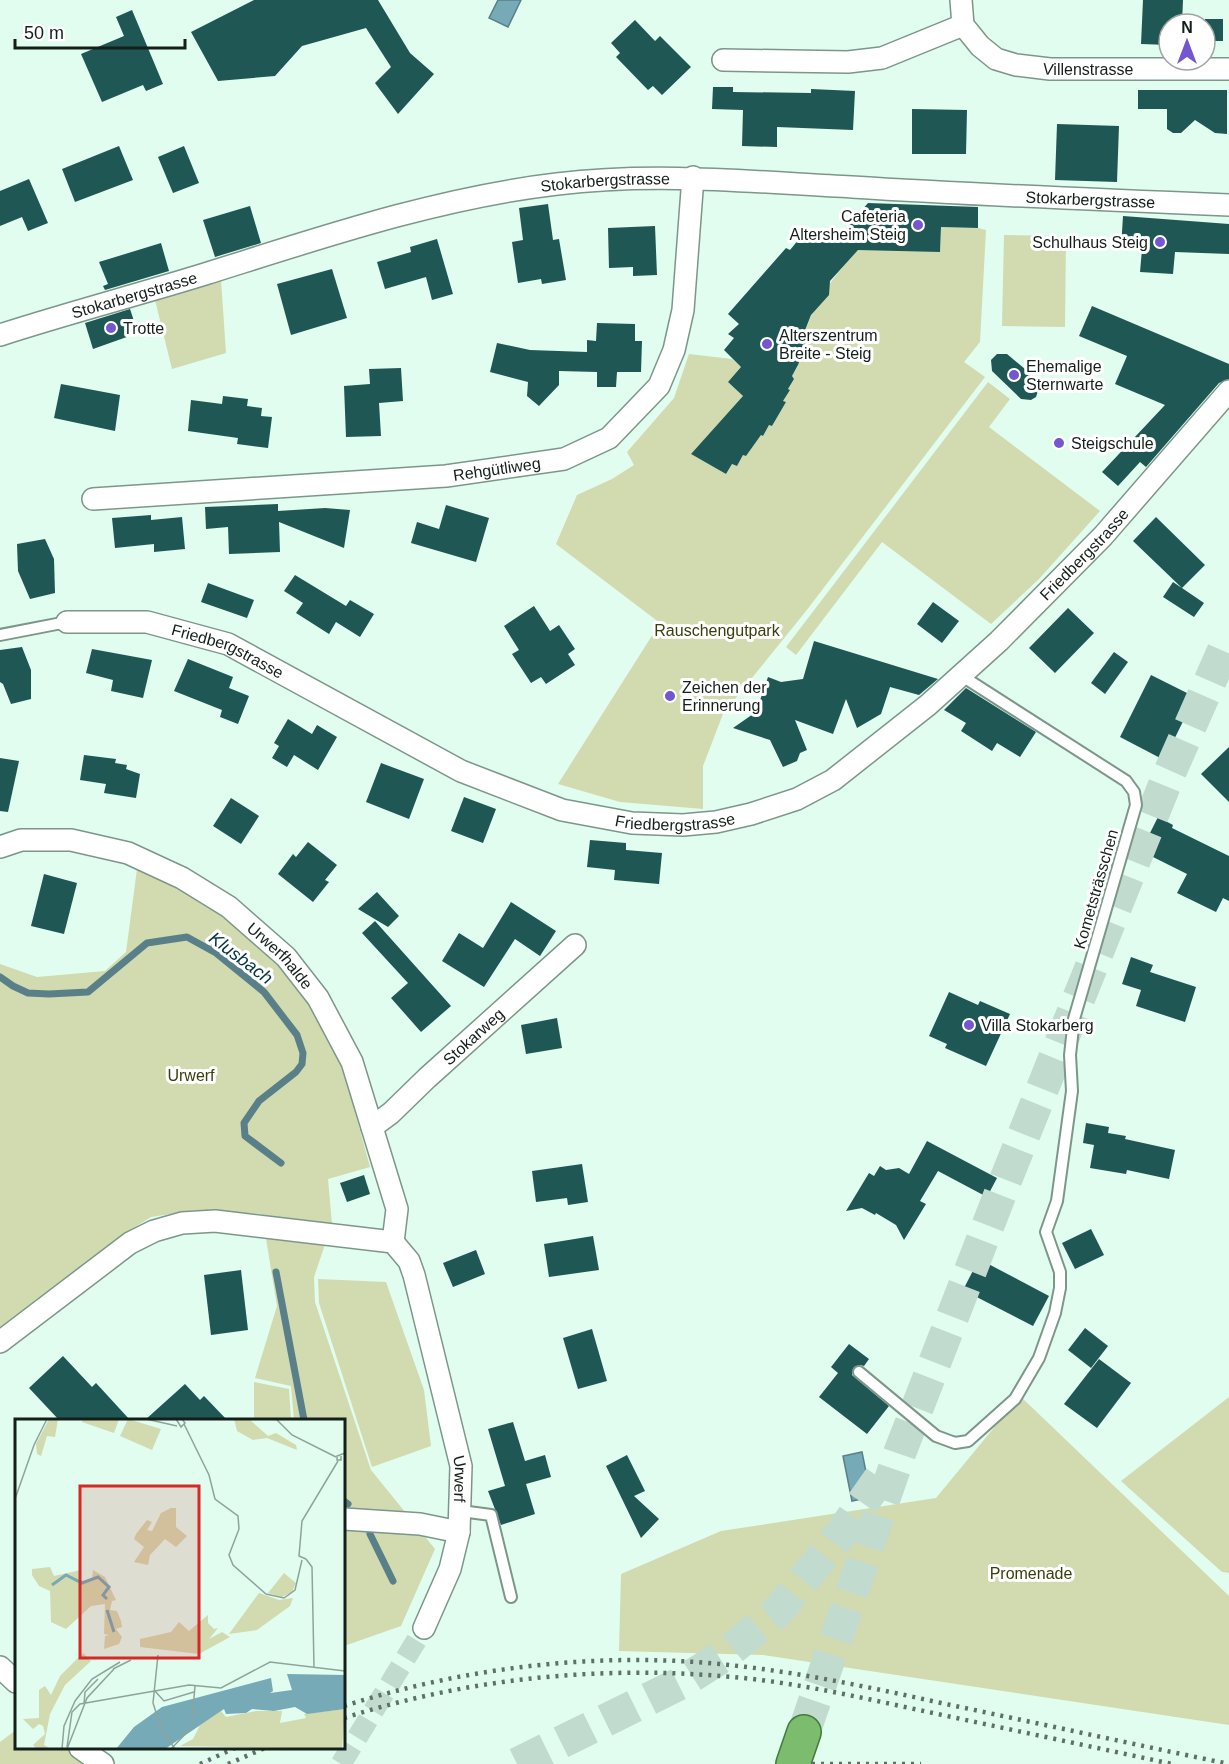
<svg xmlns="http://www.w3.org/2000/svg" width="1229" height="1764" viewBox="0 0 1229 1764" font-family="Helvetica,sans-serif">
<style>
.green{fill:#d2daaf}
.water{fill:#76aab7;stroke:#598088;stroke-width:1.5}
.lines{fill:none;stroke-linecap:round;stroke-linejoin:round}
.stream{stroke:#598088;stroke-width:7}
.building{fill:#1f5754}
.minor-tunnel{stroke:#c1dccf;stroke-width:21;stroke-dasharray:21 10;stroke-linecap:butt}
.trunk-tunnel{stroke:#c1dccf;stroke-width:33;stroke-dasharray:33 16;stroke-linecap:butt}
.service-casing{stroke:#7c978a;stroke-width:14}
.minor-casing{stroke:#7c978a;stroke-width:24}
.trunk-casing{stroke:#427b39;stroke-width:36}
.service{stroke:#fff;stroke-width:10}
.minor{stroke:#fff;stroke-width:21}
.trunk{stroke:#7bbc6e;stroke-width:33}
.rail{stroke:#5e7068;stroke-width:4.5;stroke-dasharray:3 6;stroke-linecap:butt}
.poi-dot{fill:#7456d0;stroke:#fff;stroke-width:2}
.labels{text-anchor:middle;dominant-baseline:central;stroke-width:6;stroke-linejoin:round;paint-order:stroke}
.street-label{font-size:16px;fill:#141f1a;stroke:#fff}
.poi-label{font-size:16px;fill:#141f1a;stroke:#fff;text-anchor:start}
.park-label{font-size:16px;fill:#393e0b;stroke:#fff}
.water-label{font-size:18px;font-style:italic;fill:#01353f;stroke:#fff}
.inset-river{fill:none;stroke:#76aab7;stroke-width:3}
.inset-road{fill:none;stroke:#8ea49a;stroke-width:1.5}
.view{fill:#d62828;fill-opacity:0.15;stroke:#d62828;stroke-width:3}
.inset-edge{fill:none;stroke:#141f1a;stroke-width:3}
</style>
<rect width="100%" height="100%" fill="#e0fdef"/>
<!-- green -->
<g class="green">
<path d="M941,227L978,228L986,230L980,342L964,362L985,377L806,611L723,714L703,766V809L620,802L558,784L660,623L556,544L577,495L612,479L634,465L627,452L674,398L689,354L732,359L741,367L728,382L743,396L691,454L726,474L732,464L737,466L743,455L746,456L761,435L763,436L769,425L772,426L786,402L783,401L790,390L788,389L794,379L792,376L798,366L796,363L801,356L808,336L805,333C815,298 838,272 862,245L940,252Z"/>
<path d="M1004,235L1066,236L1065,327L1002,326Z"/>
<path d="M221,280L226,353L172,369L155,300Z"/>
<path d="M988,382L1010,399L989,427L1100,511L1039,579L991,624L882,542L796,655L786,647Z"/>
<path d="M137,869L201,899L259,940L310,1002L341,1061L370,1167L328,1179L332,1224L314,1277L315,1302L371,1470L435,1549L401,1626L344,1646V1420H294L291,1386L255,1378L277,1306L262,1214L196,1210L151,1217L119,1237L0,1330V964L37,977L105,971L126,952Z"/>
<path d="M318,1279L386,1282L424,1390L431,1446L372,1467L319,1303Z"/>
<path d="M254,1382L289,1389L291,1420H254Z"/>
<path d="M1020,1396L1229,1596V1725L763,1655L619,1651L621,1574L721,1531L936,1498Z"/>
<path d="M1229,1397V1573L1222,1572L1121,1481Z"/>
<path d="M16,1730V1748H67L84,1764H0V1742Z"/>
</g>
<!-- water -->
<g class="water">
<path d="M498,0H521L508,27L489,18Z"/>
<path d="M862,1452L871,1497L852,1501L843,1456Z"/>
</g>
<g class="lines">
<!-- stream -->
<g class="stream">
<path d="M0,977L13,986L28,993L49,994L88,992L147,943L187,937L216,953L264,992L297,1035L303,1053L302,1064L296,1072L259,1101L244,1123L245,1136L281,1163"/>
<path d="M276,1272L304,1420"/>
<path d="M344,1501L348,1504"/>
<path d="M370,1534L393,1581"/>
</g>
</g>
<!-- building -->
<g class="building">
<path d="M254,0H378L410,53L434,74L398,114L375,83L391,67L366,28L302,46L275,76L218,81L191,32Z"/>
<path d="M1143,0H1183L1182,24H1169V45L1141,44Z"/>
<path d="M132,10L163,84L146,91L143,85L102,102L81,54L124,36L116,17Z"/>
<rect x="1205" y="19" width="18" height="22"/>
<path d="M635,20L655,41L660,36L691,67L662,95L653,86L648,90L616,57L620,53L611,43Z"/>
<path d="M713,87H733V92L811,93V89L855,91L853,130L777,127V147L742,146L743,110L712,109Z"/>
<path d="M1138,90H1227V134L1215,133L1195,120L1181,133H1173L1167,129V109H1138Z"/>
<path d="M912,109L967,110L966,154H912Z"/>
<path d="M1057,124L1119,126L1117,182L1055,180Z"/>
<path d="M119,146L133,180L75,202L62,169Z"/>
<path d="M184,146L199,183L173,193L158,157Z"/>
<path d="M29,179L48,223L28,231L22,217L0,226V191Z"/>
<path d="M868,203L978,207V228L941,227L940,252L858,250L830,281L829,295L811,315L804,333L808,336L798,365L792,376L794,379L788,389L790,390L783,401L786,402L772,426L769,425L763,436L761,435L746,456L743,455L737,466L732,464L726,474L691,454L743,396L728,382L741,367L724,350L734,338L728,334L739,324L728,314L786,248L790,250L804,233H815L821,239L836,240Z"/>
<path d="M548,204L553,240L559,239L566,280L542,284L541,279L518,283L512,242L523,240L519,208Z"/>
<path d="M250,206L261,243L215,257L203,220Z"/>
<path d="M1123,216L1229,224V254L1175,252L1173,274L1140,272L1142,249L1121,248Z"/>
<path d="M655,226L657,275L633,276V267L609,268L608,228Z"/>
<path d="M437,239L453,294L432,300L426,277L385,289L377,262L411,252L410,247Z"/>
<path d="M161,243L169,271L105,290L103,286L108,284L99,262Z"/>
<path d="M332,269L347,318L291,335L277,284Z"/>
<path d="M1092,306L1229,364V379L1219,383L1146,467L1140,462L1118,486L1102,472L1165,405L1115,384L1127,356L1079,336Z"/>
<path d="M130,309L138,333L93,349L85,323Z"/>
<path d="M597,323L635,324V341H642L641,372H617L616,387H597V372L559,371V385L539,406L527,396L528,382L490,372L497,343L530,350L587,352V340L596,341Z"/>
<path d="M997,354H1007L1037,379L1039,388L1036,397L1031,400L1021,399L992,371L991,360Z"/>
<path d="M401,368L403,401L379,403L381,436L346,437L344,386L370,384L369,369Z"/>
<path d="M61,384L120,395L115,431L54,418Z"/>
<path d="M223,396L248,399L247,406L262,408L261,416L272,417L268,448L237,444L238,438L188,431L191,400L222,404Z"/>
<path d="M278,504V511L325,508L350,510L344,548L279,522L280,552L229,554L228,527L206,529L205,507Z"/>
<path d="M446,505L489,518L476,562L411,543L417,522L439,529Z"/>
<path d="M151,515V520L182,517L185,549L154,552V544L115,548L112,518Z"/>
<path d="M1156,517L1205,565L1182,588L1204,603L1194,617L1163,597L1173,582L1182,588L1133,541Z"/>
<path d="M45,539L54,559L55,593L30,599L18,571L17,544Z"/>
<path d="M295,575L346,606L350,600L374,614L360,637L336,622L329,634L296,613L303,603L284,591Z"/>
<path d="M208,583L254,600L247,618L201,602Z"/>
<path d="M933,602L959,621L942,643L917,624Z"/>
<path d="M534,606L550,631L559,625L575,649L568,654L575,665L546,684L541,677L531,683L512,654L519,650L504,626Z"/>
<path d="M1068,608L1094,633L1055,673L1029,648Z"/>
<path d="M814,641L938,679L919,695L890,687L881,714L857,728L846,699L833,734L795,720L807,750L800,753L797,761L783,767L770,740L733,728L756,712L768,677L781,682L803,679Z"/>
<path d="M22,647L31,670V699L11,704L3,684L0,682V650Z"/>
<path d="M92,649L152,660L143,698L111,691L113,680L86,673Z"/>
<path d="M1114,652L1128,662L1105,694L1091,683Z"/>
<path d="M188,659L233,677L229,688L249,696L238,724L220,717L222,710L174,691Z"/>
<path d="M1151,675L1195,697L1164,760L1120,737Z"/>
<path d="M966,688L1036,732L1020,757L997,743L992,751L961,731L966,723L944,710Z"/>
<path d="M288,719L312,734L317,725L337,737L318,770L294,755L287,767L272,758L279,746L274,743Z"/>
<path d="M1229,747V802L1201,774Z"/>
<path d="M84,755L116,759L115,763L127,765L126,769L140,774L136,798L104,793L106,784L80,780Z"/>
<path d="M0,758L19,761L8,812L0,811Z"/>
<path d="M381,763L424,779L409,819L366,802Z"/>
<path d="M464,797L496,809L483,843L451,831Z"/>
<path d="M231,798L259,816L241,844L213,826Z"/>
<path d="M1158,817L1173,825L1172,828L1229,856V901L1223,898L1216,912L1177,893L1187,874L1141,851Z"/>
<path d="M590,840L626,843V850L662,853L659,884L614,880L615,870L587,867Z"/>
<path d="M308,842L337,865L325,880L329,882L313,902L278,874L293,854L296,857Z"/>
<path d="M44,874L77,883L64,934L31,926Z"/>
<path d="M377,892L399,916L388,927L358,909Z"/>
<path d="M511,902L556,931L540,956L515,939L484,987L442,961L459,933L483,948Z"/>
<path d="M375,921L451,1006L421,1032L391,998L408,983L362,933Z"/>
<path d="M1131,957L1153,965L1150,972L1196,987L1185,1022L1136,1006L1141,990L1122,984Z"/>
<path d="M949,992L978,1005L980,1001L1010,1014L986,1066L945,1048L947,1044L929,1036Z"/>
<path d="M557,1018L562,1048L526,1054L521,1025Z"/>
<path d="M1086,1123L1109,1127L1108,1133L1126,1136L1125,1139L1175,1150L1169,1179L1127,1170L1126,1174L1090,1168L1094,1145L1083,1143Z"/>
<path d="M927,1141L997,1178L987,1197L938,1171L920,1201L926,1204L904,1240L896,1225L876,1213L875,1215L862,1208L846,1211L869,1173L874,1176L880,1166L886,1170L899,1168L909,1174Z"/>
<path d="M582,1164L588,1202L568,1205L567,1198L536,1202L532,1171Z"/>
<path d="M364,1175L370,1194L347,1202L340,1183Z"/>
<path d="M1091,1229L1104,1255L1075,1269L1062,1243Z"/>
<path d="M593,1236L599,1270L549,1277L544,1244Z"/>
<path d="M476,1250L485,1274L453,1287L443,1263Z"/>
<path d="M979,1259L1049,1296L1033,1326L963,1290Z"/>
<path d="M241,1270L248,1330L211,1335L204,1275Z"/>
<path d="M1085,1328L1108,1346L1091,1368L1068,1350Z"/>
<path d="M592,1329L607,1381L578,1389L563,1338Z"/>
<path d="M849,1344L869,1359L864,1366L860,1365L854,1367L852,1375L889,1406L867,1434L819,1397L838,1373L831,1367Z"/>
<path d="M63,1356L92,1387L96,1383L130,1420H59L29,1388Z"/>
<path d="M1099,1359L1131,1383L1097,1428L1064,1404Z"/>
<path d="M185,1384L200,1400L204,1396L227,1420H145Z"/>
<path d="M513,1422L525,1461L545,1455L551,1477L526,1484L535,1514L501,1525L488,1491L505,1486L488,1429Z"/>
<path d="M627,1455L645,1491L634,1496L659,1519L641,1538L606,1466Z"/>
</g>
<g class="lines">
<!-- minor-tunnel -->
<path class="minor-tunnel" d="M341,1764L424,1628"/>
<!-- trunk-tunnel -->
<g class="trunk-tunnel">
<path d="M804,1732L900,1452L1006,1179L1169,774L1229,638"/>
<path d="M517,1764L679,1684L723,1656L779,1610L845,1528L880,1478"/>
</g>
<defs>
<g id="service">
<path d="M0,635L67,622"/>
<path d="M859,1372L936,1436L955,1443L968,1441L1015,1399L1039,1358L1055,1313L1060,1288V1272L1046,1232L1057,1201L1072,1091L1070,1055L1074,1019L1136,805L1134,792L1126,781L962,676"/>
<path d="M461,1511L491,1515L511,1597"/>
</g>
<g id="minor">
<path id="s1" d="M961,0L963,25L980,46L996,59L1016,65L1050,69H1229"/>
<path d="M723,60L848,62L882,58L963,25"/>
<path id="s2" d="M0,335C68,313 137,295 205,274C320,238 437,198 557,184C656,172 754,182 852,187C978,195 1103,200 1229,205"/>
<path id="s3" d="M93,499L446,476L564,459L609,438L659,386L674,350L683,310L693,177"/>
<path id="s4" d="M67,622H147L228,644L461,771L562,810L632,823L683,825L716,822L751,814L797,799L833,780L928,705L999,641L1103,536L1229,391"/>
<path id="s5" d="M0,847L21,840H71L128,853L182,878L229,907L286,957L318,998L352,1062L397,1209L393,1242"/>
<path id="s6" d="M372,1127L391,1113L427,1078L575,945"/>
<path id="s7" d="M0,1342L130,1243L154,1231L182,1223L215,1221L393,1242L409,1261L414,1275L461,1466L459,1532L450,1569L424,1628"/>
<path d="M344,1519L420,1524L459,1532"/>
<path d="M0,1667L16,1682"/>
<path d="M80,1748L103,1764"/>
</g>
<path id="trunk" d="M793,1764L804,1732"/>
</defs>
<!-- service casing -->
<use href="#service" class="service-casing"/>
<!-- minor casing -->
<use href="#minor" class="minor-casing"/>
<!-- trunk casing -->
<use href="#trunk" class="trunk-casing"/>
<!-- service -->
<use href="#service" class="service"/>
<!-- minor -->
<use href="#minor" class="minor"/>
<!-- trunk -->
<use href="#trunk" class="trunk"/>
<!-- rail -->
<g class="rail">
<path d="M344,1706C457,1670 577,1654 696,1662C779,1668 860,1685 941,1703C1037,1723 1133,1744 1229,1764"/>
<path d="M344,1718C469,1678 601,1665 733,1677C800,1683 867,1699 933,1713C1013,1730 1093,1747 1172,1764"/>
<path d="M200,1764L235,1748"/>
<path d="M228,1764L265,1748"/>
<path d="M812,1764H921"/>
</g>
</g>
<!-- markers -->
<g class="poi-dot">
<circle cx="918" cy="225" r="6"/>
<circle cx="1160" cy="242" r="6"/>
<circle cx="111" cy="328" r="6"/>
<circle cx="767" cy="344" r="6"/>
<circle cx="1014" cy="375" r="6"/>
<circle cx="1059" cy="443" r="6"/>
<circle cx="670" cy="696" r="6"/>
<circle cx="969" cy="1025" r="6"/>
</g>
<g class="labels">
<!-- street labels -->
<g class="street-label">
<text stroke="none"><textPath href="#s1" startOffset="166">Villenstrasse</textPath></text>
<text stroke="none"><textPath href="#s2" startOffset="626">Stokarbergstrasse</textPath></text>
<text stroke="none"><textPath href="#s2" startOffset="1112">Stokarbergstrasse</textPath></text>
<text stroke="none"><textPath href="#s2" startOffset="140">Stokarbergstrasse</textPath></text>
<text stroke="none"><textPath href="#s3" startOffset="405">Rehgütliweg</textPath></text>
<text stroke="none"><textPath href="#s4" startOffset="1156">Friedbergstrasse</textPath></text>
<text stroke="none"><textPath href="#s4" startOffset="166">Friedbergstrasse</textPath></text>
<text stroke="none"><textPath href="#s4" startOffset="652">Friedbergstrasse</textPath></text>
<text transform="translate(1096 889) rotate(-74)">Kometsträsschen</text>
<text stroke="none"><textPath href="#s5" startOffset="316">Urwerfhalde</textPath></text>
<text stroke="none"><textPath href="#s6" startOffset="136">Stokarweg</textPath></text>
<text stroke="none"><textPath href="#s7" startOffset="681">Urwerf</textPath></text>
</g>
<!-- poi labels -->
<g class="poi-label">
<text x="906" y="216" text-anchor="end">Cafeteria<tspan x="906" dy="18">Altersheim Steig</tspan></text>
<text x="1148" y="242" text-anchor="end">Schulhaus Steig</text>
<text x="123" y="328">Trotte</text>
<text x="779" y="335">Alterszentrum<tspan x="779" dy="18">Breite - Steig</tspan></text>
<text x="1026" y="366">Ehemalige<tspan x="1026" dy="18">Sternwarte</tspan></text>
<text x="1071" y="443">Steigschule</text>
<text x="682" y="687">Zeichen der<tspan x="682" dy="18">Erinnerung</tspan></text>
<text x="981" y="1025">Villa Stokarberg</text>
</g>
<!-- park labels -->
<g class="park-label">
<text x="717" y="630">Rauschengutpark</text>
<text x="191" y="1075">Urwerf</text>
<text x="1031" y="1573">Promenade</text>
</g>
<!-- water labels -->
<g class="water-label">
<text transform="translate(241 958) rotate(37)">Klusbach</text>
</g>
</g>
<!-- overview -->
<g transform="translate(15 1419)">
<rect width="330" height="330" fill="#e0fdef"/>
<path d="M34,0H43L40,18L32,17L26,37L22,35L21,25ZM68,0H104L99,14L67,3ZM113,0L146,10L137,31L105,17ZM219,0H234L253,17L261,14L281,26L282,31L252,19L238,21L222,12ZM156,89H161V108L172,117L161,128L150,120L135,136L133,146L119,143L129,128L119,120L121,115L132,101L137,103L132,111L137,112L146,94ZM35,148L39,157L66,151L64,160L68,162L77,160L78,151L90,158L101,181L97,182L95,191L102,192L106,202L107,208L101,210L107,218L104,225L89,230L90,217L94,216L89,215L90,185L76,187L51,210L36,203L35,172L24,167L17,156V150ZM269,154L281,164L277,173L267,178L253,174ZM244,174L264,181L278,179L275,187L242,211L214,215ZM193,196V204L199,210L203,209L194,220L207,213L215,218L184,235L125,228V220L156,213L164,203L174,212ZM68,234L76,242L50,266L35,295L29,326L36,330H22L18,326L30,315L28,307L24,305L18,310L8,300L24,299V271L30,267L36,276L45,257ZM330,290L327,330L165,327L178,320L185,306L206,292L211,298L241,292H267L265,304L291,299L289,295Z" fill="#d2daaf"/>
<path d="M272,255L330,256V290L292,295L280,288L259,292L237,290L231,294L211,295L209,290L150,330H101L119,308L147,288L256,259L258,272L255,274L277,271Z" fill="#76aab7"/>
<path class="inset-river" d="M37,166L51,156L67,164L83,158L94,168L88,176L92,180M92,191L99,213"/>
<path class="inset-road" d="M131,0L162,7M161,0L166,8L170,4L167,0M261,0L277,16L321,38M169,5L194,56L200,80L223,97L224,110L214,136L218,146L251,175L269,179L280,171L287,141M326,37V41H322V37L330,34M0,80L19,26L32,0M291,140L284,137L287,102L323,42M291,140L297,148L299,248M143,236L138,284L146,309L160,330M98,250L116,241M139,271L149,282L179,273M60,282L77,260L105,243M69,285L70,273L83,260M177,302L180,267M52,328L57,293L65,285L174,266L206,269L255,243L330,252M47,330L49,307L60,282M52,330L72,279L99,250M156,330L176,309"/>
<path class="view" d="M65,67H184V239H65Z"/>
<rect width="330" height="330" class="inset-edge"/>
</g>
<!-- north arrow -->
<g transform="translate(1187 42)"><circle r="28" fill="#ffffff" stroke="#a1a5a3" stroke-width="1.5"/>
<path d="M0-4.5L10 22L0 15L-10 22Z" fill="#7456d0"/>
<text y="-9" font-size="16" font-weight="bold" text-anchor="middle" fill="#141f1a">N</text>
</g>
<!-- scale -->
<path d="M15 39v9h170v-9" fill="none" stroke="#141f1a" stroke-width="3"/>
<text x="24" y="39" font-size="18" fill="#141f1a" stroke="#ffffff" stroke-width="4.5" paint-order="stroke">50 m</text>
</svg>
